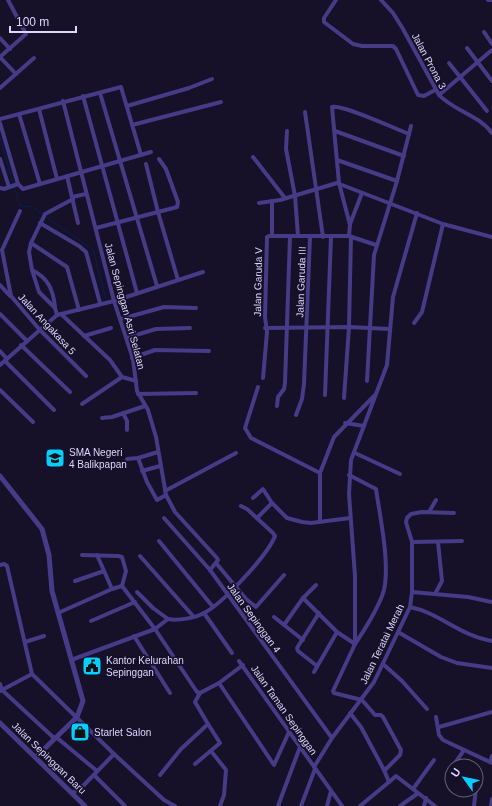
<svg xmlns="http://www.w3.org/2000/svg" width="492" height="806" viewBox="0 0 492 806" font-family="Arial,sans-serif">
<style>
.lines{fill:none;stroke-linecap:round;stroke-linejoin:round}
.stream{stroke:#0b1b46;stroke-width:1.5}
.minor{stroke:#453b87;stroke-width:4}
.tertiary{stroke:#453b87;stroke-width:5}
.labels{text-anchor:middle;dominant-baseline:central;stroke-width:3.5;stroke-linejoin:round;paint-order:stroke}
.street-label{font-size:10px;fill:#dfd7ff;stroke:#161028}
.poi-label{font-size:10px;fill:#dfd7ff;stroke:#161028;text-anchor:start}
</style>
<rect width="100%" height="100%" fill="#161028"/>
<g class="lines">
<!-- stream -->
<path class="stream" d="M0,137L19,204L24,207L31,206L93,250L106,299"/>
<!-- minor -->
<g class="minor">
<path d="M336,0L324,18V22L353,44L362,46H393L396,49L418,95L424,96L435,90"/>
<path d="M381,0L393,13L403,29L439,95C454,111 479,115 492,133"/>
<path d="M488,0H492"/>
<path d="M484,32L492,44"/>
<path d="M0,38L10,49"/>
<path d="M467,48L492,81"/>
<path d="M1,56L26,34L8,0"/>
<path d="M0,57L16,74"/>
<path d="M449,63L487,111"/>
<path d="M0,88L34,58"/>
<path d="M100,93L157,286"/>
<path d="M439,95L492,50"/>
<path d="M83,96L137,293"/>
<path d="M63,101L114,301L133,359L137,391L148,410L156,437L166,495L175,512L217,558L218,560L210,570"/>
<path d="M127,106L189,88L212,79"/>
<path d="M39,109L57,179"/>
<path d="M305,112L323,237"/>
<path d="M19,114L40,184"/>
<path d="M0,119L121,87L141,155"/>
<path d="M0,123L18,184L23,189L151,152"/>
<path d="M132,125L221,102"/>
<path d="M287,131L286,149L295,196L298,236"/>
<path d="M335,131L404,156"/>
<path d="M253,157L285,198"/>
<path d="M0,159L9,187"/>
<path d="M337,160L397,181"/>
<path d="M146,164L158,212L177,207L178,202L166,169L159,159"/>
<path d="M67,176L78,223"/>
<path d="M0,188L4,189L18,184"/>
<path d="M72,197L86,194"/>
<path d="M259,203L280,200L337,183L443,224L492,237"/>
<path d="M20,211L2,250L11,296L39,329L86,376"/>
<path d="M40,223L79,246L86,252L100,303"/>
<path d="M350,224L362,193"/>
<path d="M96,228L158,212L178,280"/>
<path d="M272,236V201"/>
<path d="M349,236L350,225L339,183L332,107C342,104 396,129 409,134"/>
<path d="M31,243L67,267L79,310"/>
<path d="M32,270C48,278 53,289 55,307"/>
<path d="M0,285L10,296"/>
<path d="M0,314L27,341"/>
<path d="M61,314L110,360L122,377L136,381"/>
<path d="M57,315L55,308L39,292L32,270L29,252L31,243L45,214L73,199"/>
<path d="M121,319L164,307L196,308"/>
<path d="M414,323L422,312L443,224"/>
<path d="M265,328L349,327L390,329"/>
<path d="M84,336L111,328"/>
<path d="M126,338L156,329L190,328"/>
<path d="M21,345L70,392"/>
<path d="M0,351L7,359"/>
<path d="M132,358L155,350L209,351"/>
<path d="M5,361L54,410"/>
<path d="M0,365L57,315L114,301L203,272"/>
<path d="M263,378L267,332L265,317L267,237L269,236H349L376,245"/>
<path d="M367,381L374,255L397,181L411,126"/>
<path d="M258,387L245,428L251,438L320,473V522"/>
<path d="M0,390L33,422"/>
<path d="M138,394L196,393"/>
<path d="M325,395L331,237"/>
<path d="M344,398L349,327L351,237"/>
<path d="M82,404L122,377"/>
<path d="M277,406L278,397L284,389L285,383L290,236"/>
<path d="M123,413L127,421V430"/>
<path d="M296,415L302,399L304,384L310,237"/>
<path d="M102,418L112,417L145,406"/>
<path d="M345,423L364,426"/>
<path d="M355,453L400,474"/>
<path d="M138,458L147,482L157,500L166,495"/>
<path d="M127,459L138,458L158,452"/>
<path d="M142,471L160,466"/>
<path d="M320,473L334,437L375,395"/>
<path d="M165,491L236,453"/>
<path d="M253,498L263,489L272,503L287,518L302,522L311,523L350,518"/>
<path d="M429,512L436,500"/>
<path d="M164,518L210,570L332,738"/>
<path d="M257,518L272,503"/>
<path d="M159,541L213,607"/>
<path d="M412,542L462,541"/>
<path d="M82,555L118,556L122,557L126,571L122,586L155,629L168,619C178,621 195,618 204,613C222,604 268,555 275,536L273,533L247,509L241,506"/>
<path d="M97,555L112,589"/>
<path d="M140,556L193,616"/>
<path d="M216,563L246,599L256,607L284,575"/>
<path d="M0,565L4,564L7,566L32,674L114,754L84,785L72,793"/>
<path d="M75,581L104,571"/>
<path d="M137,592L153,608L168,619"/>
<path d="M412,592L468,597L492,602"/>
<path d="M435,594L442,581L438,542"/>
<path d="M303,598L337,632L355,644C364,631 380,605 384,590C390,562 380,517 376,489L349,475"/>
<path d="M410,607C440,613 460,636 492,641"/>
<path d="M58,613L112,589L122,586"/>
<path d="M204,613L232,653"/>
<path d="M274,617L303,640"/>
<path d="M91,621L135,602"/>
<path d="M284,625L303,598L316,585"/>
<path d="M398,632L441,657L457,663L492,668"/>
<path d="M134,636L170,693"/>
<path d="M25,642L44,636"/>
<path d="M71,660L155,629L197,692L200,693L219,683L243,665"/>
<path d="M239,661L342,806"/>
<path d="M383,664L402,681L427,709"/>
<path d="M317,666L298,651L297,648L319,613"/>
<path d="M314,672L337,632"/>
<path d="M219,683L274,765L289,732"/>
<path d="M0,684L2,690L54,738"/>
<path d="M0,691L32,674"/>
<path d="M350,713L361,727L384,770H385L400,755L401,750L383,717L381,715H375L362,700L334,693L333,691L355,644V576L349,494L351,460L387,365L393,297L417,213"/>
<path d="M436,717L439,735L443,740L492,763"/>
<path d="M439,727L492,712"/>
<path d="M56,737L97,771"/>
<path d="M211,751L226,770L224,795L220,806"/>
<path d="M114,754L164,800L175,806"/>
<path d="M490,762L492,756"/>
<path d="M195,764L220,743L208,724"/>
<path d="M453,766L464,750"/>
<path d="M314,767L332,738L374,682L410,607L412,592V542L406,522L407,518L411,514L422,512L454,513"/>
<path d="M94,775L125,806"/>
<path d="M160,775L181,749L208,724L195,702L200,693"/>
<path d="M389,782L396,776L435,806"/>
<path d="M413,789L434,760"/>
<path d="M278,806L300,747"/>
<path d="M301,806L315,769"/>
<path d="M327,806L331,791"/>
<path d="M360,806L389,782L384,770"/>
<path d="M400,806L417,794"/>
<path d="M424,806L426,798"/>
<path d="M474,806L476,788"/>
<path d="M491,806L492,799"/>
</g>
<!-- tertiary -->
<g class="tertiary">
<path d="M0,476L42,529L49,555L52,591L83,701L77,717L36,757"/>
<path d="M0,723L85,806"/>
</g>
</g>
<!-- icons -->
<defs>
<symbol id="school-square" viewBox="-11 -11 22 22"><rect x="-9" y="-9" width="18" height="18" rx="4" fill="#04cffe" stroke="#161028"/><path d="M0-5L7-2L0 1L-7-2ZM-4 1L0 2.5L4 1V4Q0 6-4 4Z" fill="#111"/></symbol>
<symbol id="civic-square" viewBox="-11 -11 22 22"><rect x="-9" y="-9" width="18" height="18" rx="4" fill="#04cffe" stroke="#161028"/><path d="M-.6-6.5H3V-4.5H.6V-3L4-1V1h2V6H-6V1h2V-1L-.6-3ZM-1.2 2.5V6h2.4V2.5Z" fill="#111"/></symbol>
<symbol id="shop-square" viewBox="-11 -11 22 22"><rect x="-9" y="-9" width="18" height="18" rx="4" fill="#04cffe" stroke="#161028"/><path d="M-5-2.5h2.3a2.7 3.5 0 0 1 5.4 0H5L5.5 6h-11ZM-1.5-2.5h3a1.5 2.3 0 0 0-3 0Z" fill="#111"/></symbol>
</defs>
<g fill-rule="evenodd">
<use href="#school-square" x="44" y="447" width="22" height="22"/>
<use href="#civic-square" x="81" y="655" width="22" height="22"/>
<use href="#shop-square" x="69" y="721" width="22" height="22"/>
</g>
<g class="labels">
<!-- street labels -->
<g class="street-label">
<text transform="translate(429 61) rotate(62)">Jalan Prona 3</text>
<text transform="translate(258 282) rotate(-89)">Jalan Garuda V</text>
<text transform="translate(301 282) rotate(-88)">Jalan Garuda III</text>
<text transform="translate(125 306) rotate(75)">Jalan Sepinggan Asri Selatan</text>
<text transform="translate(47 324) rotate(47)">Jalan Angakasa 5</text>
<text transform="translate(254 618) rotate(54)">Jalan Sepinggan 4</text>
<text transform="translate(382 644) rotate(-64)">Jalan Teratai Merah</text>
<text transform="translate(284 710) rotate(55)">Jalan Taman Sepinggan</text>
<text transform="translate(49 758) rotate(44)">Jalan Sepinggan Baru</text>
</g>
<!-- poi labels -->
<g class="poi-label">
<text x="69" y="452">SMA Negeri<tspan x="69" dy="12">4 Balikpapan</tspan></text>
<text x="106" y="660">Kantor Kelurahan<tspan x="106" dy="12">Sepinggan</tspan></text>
<text x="94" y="732">Starlet Salon</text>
</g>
</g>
<!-- north arrow -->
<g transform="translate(464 778) rotate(303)"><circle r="19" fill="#161028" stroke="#66607e"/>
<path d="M0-3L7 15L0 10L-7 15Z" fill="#04cffe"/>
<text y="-6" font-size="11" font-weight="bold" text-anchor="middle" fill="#dfd7ff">U</text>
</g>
<!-- scale -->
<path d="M10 26v6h66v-6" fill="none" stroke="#dfd7ff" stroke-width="2"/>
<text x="16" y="26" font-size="12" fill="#dfd7ff" stroke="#161028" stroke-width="3" paint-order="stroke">100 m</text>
</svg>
